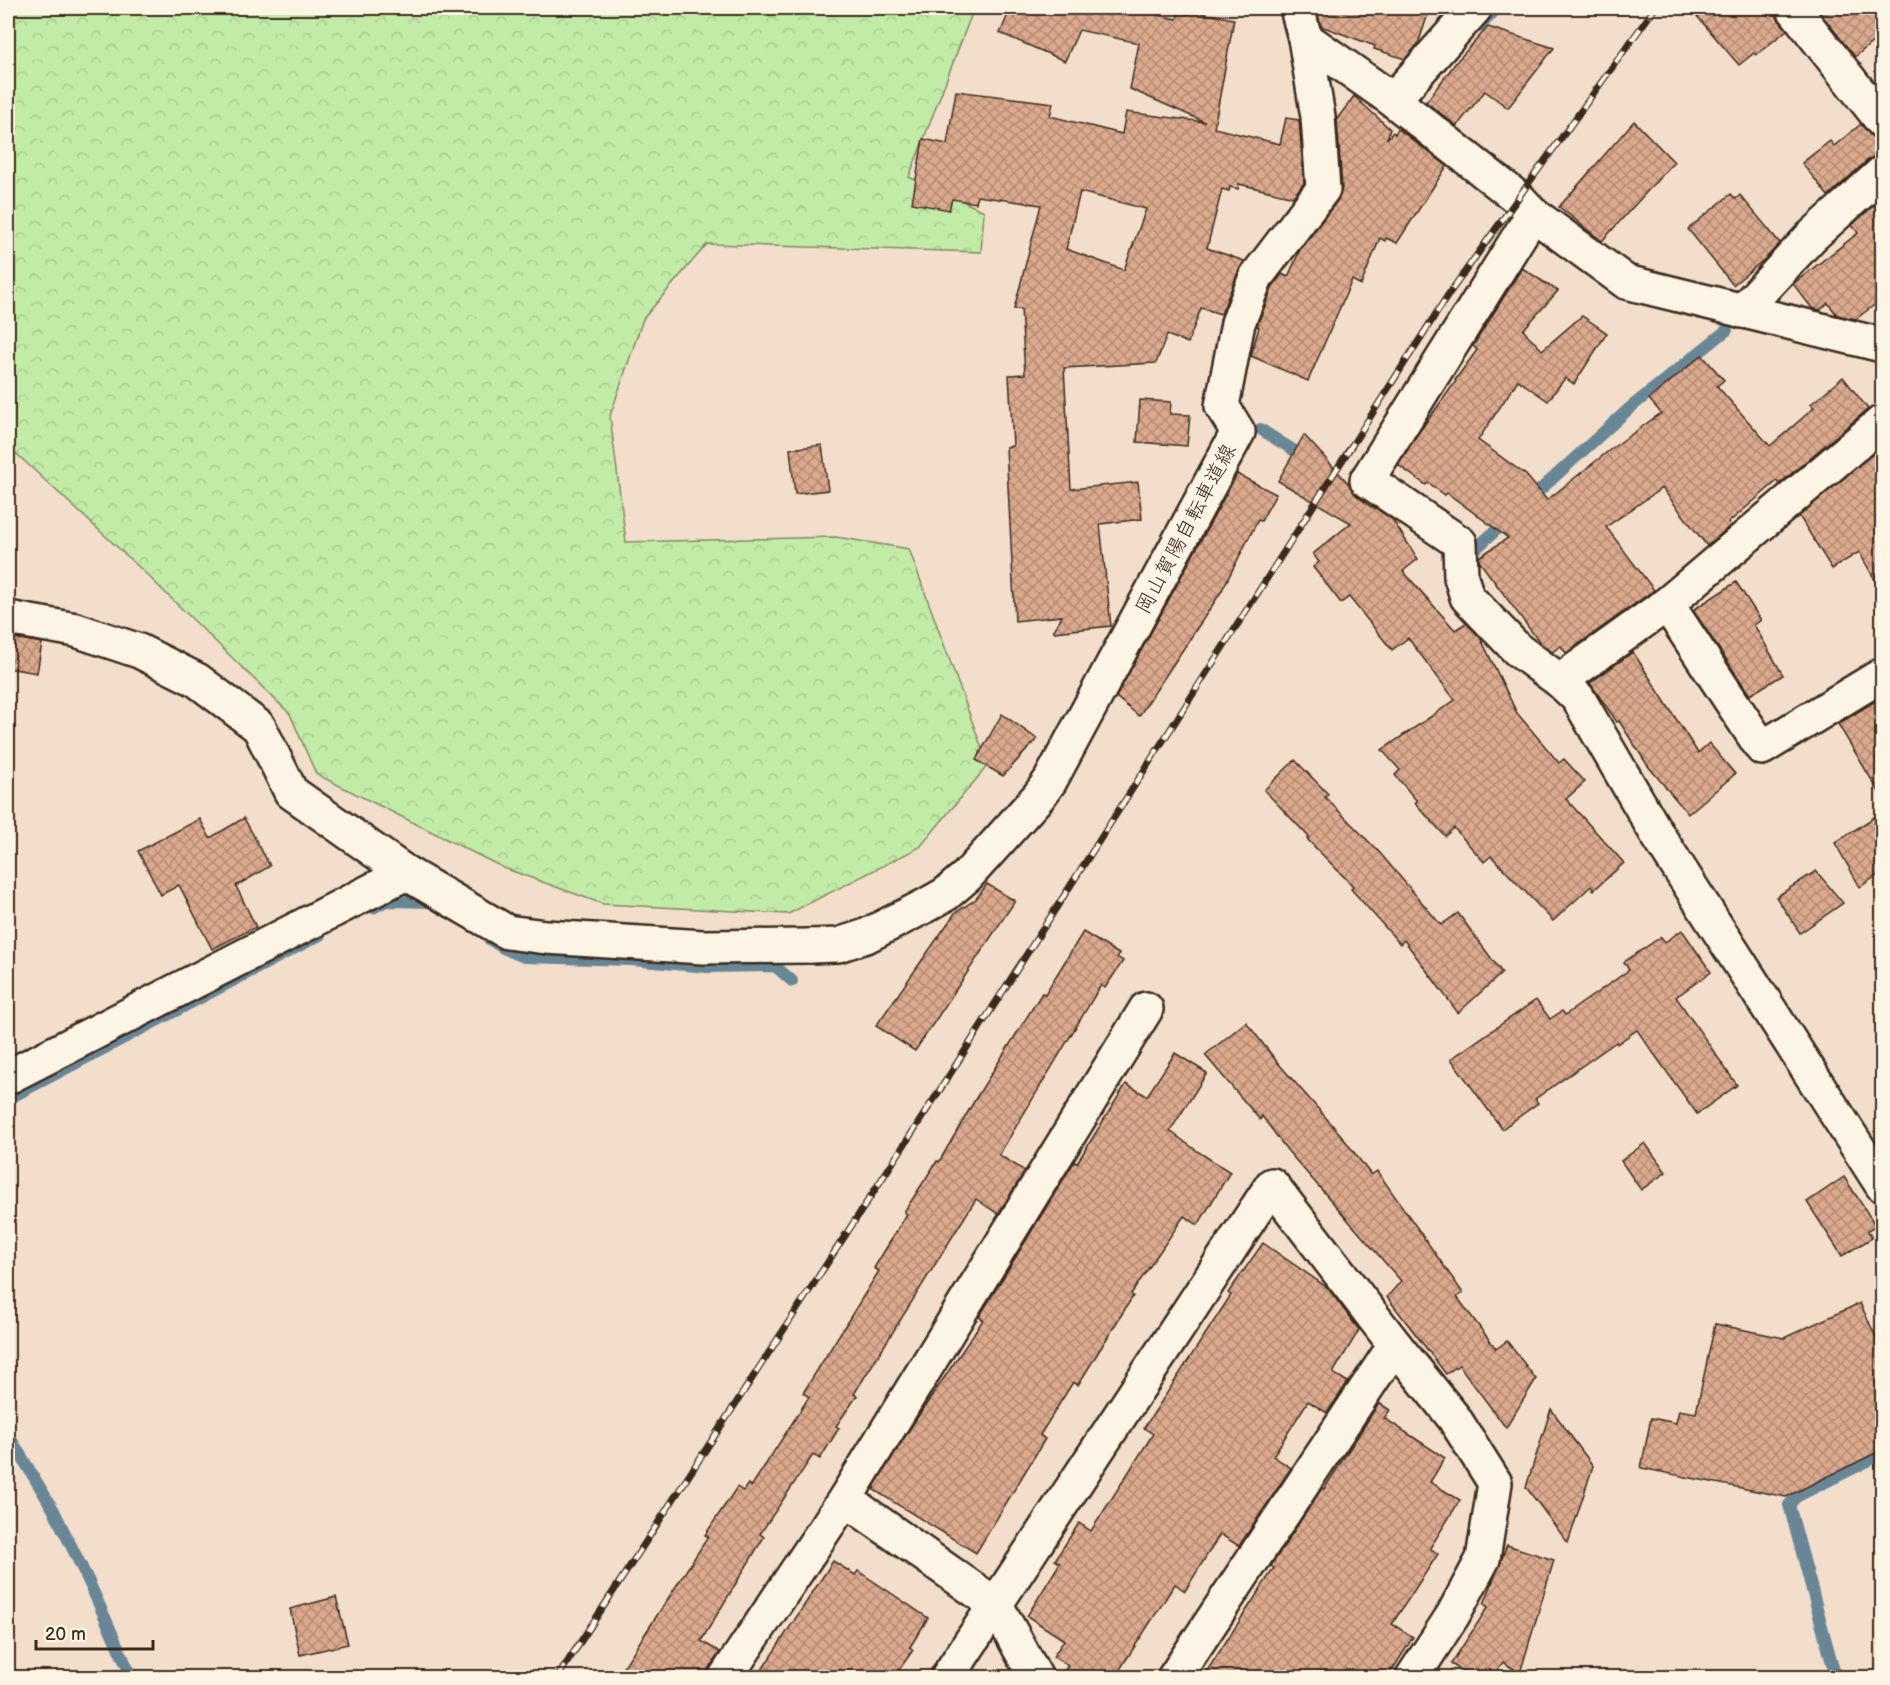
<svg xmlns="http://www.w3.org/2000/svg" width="1890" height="1685" viewBox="0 0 1890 1685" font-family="'Balsamiq Sans','Klee One',sans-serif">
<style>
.forest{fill:url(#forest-crowns);stroke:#7e8a62;stroke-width:1.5}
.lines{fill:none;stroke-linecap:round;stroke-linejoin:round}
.stream{stroke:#698697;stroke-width:12}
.building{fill:url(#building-cross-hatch);stroke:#3b2a1e;stroke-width:1.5;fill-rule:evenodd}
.minor-casing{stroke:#3b2a1e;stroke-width:38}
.secondary-casing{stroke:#3b2a1e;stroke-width:38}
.minor{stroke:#fcf5e5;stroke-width:33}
.secondary{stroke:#fcf5e5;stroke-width:33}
.rail-casing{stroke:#3b2a1e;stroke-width:7}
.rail{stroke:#fcf5e5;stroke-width:4.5;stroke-dasharray:14;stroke-linecap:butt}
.labels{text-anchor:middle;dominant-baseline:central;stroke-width:4.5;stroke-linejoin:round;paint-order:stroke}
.street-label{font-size:21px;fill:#3b2a1e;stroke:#fcf5e5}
</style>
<defs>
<pattern id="forest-crowns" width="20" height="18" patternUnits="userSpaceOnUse" patternTransform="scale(1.5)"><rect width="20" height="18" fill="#c2eba7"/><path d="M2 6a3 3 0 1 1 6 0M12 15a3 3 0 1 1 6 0" fill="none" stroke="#a8ca8f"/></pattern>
<pattern id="building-cross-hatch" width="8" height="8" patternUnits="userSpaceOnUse" patternTransform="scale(1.5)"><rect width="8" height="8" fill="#dba98e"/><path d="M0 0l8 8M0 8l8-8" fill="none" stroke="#b38a73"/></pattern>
</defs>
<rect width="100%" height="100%" fill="#f2decb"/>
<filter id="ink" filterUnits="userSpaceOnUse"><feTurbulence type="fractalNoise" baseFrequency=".0167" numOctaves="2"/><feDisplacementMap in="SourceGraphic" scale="12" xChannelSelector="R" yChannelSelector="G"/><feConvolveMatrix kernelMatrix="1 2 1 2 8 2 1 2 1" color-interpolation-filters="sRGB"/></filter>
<g filter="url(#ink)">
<!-- forest -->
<path class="forest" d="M8,8H974L909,177L984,211L981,252L707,244L643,319L610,416L626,542L836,537L909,549L988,765L920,847L788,914L603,904L504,868L316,774L290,714L140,568L8,446Z"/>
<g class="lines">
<!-- stream -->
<g class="stream">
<path d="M1479,27L1497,8"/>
<path d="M1260,429L1309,460"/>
<path d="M1529,500L1631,407L1727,330"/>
<path d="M1469,561V555L1507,520"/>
<path d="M373,908L386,901L434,902"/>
<path d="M489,939L503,948L524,957L632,960L707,967L775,966L792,981"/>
<path d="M8,1099L320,935"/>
<path d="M8,1434L53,1509L89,1582L132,1678"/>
<path d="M1836,1678L1789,1505L1796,1497L1882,1454"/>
</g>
</g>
<!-- building -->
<g class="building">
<path d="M1011,8H1125L1177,19L1179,12L1189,14L1190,11L1234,19L1214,128L1280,144L1286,118L1299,120L1304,183L1293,197L1239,184L1238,189L1230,187L1229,191L1222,189L1207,248L1244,261L1239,270L1221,314L1201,308L1188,343L1167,335L1156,363L1064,368L1071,489L1138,482L1142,519L1100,524L1111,626L1053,632L1062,616L1015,621L1006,447L1013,446L1009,375L1025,374L1021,309H1014L1041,205L977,196L976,203L952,199L949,210L912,203L923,139L947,144L956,91L1053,103L1050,116L1122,134L1126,112L1205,122L1130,89L1139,43L1079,30L1065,61L1000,33ZM1080,192L1146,209L1124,270L1066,249Z"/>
<path d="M1316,8H1430L1418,44L1405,59L1374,49L1375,46L1321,26Z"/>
<path d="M1690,8H1775L1778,19L1787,30L1756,55L1754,53L1739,65Z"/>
<path d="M1816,8H1882V34L1855,57Z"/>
<path d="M1488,27L1554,48L1508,108L1485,91L1457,126L1426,102L1457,61Z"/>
<path d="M1354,96L1390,129L1387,139L1393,132L1395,134L1398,129L1447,166L1397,243L1386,238L1385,241L1380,238L1361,285L1352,280L1308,381L1251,356L1259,327L1257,326L1273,286L1282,274L1288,277L1300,250L1338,200L1342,188L1337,119Z"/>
<path d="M1634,121L1674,162L1602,241L1559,207Z"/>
<path d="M1861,124L1882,149V155L1869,159L1828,196L1802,163L1830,141L1834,146Z"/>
<path d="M1731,194L1736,199L1740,195L1780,243L1767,257L1733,285L1688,229Z"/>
<path d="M1882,198V299L1856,319L1837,315L1828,303L1820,310L1812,308L1793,284L1858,233L1852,225Z"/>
<path d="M1522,268L1558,291L1523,330L1542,350L1582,316L1607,333L1574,384L1565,378L1548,401L1518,380L1478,440L1526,475L1547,500L1611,449L1661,413L1649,399L1702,355L1724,380L1717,386L1770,446L1814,408L1811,404L1843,377L1868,409L1779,484L1777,481L1728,523L1730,526L1707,546L1662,488L1606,527L1654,590L1566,653L1561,646L1552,652L1540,643L1479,561V557L1508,538L1447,493L1445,495L1428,483L1426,485L1398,465L1417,435L1456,381L1455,380L1477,350L1473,346Z"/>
<path d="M1140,400L1171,402L1170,414L1190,415L1187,446L1137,442Z"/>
<path d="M1304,435L1349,484L1356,495L1371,507L1372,506L1392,519L1418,559L1403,571L1455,630L1466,623L1480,637L1517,713L1559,763L1564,759L1585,782L1566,799L1624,863L1594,890L1591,886L1553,921L1491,856L1484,862L1454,828L1445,836L1415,803L1417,801L1395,775L1400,770L1382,750L1455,700L1408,638L1392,650L1349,597L1341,603L1313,567L1319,562L1313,554L1351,523L1278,481Z"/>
<path d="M822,445L828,490L795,494L790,449Z"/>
<path d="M1882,446V592L1859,552L1832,569L1799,516Z"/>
<path d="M1237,474L1276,494L1261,521L1258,520L1221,592L1139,716L1116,697Z"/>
<path d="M1736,582L1761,620L1754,625L1783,675L1750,695L1693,610Z"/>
<path d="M8,637L42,643L37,673L8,668Z"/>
<path d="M1633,652L1698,753L1709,743L1735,774L1688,814L1648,766L1619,721L1617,722L1590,683Z"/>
<path d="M1882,697V797L1838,724Z"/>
<path d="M1002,714L1037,739L1003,776L976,760Z"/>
<path d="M1295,760L1328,794L1325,797L1379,852L1441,925L1458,913L1502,973L1458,1013L1404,940L1400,944L1351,889L1353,886L1307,839L1309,837L1264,790Z"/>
<path d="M1882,812V872L1860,887L1835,843Z"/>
<path d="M244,818L270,866L236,886L256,927L212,949L179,885L161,895L138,851L200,819L210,838Z"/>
<path d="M1816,871L1843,903L1800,933L1776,897Z"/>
<path d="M987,884L1015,901L915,1051L876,1026L955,913L976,899Z"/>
<path d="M1682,930L1711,972L1676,997L1737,1085L1697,1114L1637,1030L1617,1044L1616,1042L1535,1099L1538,1103L1502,1129L1451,1059L1536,1000L1550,1019L1562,1011L1565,1015L1629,970L1624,962L1661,937L1665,942Z"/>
<path d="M1083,932L1119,954L1117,957L1123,961L1105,988L1101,985L999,1155L1025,1171L998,1214L976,1199L854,1394L857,1396L836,1426L839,1428L820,1459L813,1455L760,1534L764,1537L701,1641L720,1652L709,1668L706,1677H617L708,1537L705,1535L737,1487L743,1491L748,1484L751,1487L809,1397L803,1393L879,1271L874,1268L907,1214L904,1212L937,1161L939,1162L976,1098L1042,993L1045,994Z"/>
<path d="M1246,1022L1278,1063L1341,1135L1371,1175L1377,1171L1463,1293L1457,1297L1496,1349L1507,1341L1536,1379L1506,1428L1459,1365L1446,1374L1387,1297L1401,1281L1287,1150L1262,1116L1260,1120L1205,1055Z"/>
<path d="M1175,1053L1207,1073L1170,1131L1197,1151L1230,1172L1198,1225L1184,1216L1131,1294L1133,1296L1078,1385L1073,1382L1040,1435L1045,1439L976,1553L874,1490L875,1485L911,1427L983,1320L979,1317L1074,1162L1077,1163L1126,1084L1147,1096Z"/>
<path d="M1645,1143L1666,1172L1641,1190L1621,1161Z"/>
<path d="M1844,1177L1876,1226L1868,1231L1872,1238L1842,1256L1807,1202Z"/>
<path d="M1263,1243L1328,1288L1359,1330L1333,1373L1348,1382L1327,1413L1308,1401L1273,1456L1291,1468L1239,1546L1220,1534L1185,1591L1175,1584L1115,1677H1061L1068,1665L1053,1657L1064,1640L1027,1616L1060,1563L1055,1560L1079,1523L1091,1531L1153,1434L1144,1428L1231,1295L1228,1293Z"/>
<path d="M1860,1303L1882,1350V1450L1786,1497L1641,1468L1651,1418L1676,1423L1679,1410L1696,1413L1715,1324L1784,1338Z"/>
<path d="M1379,1403L1390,1410L1384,1418L1445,1458L1430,1482L1460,1500L1430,1548L1438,1554L1392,1624L1413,1637L1388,1677H1203L1274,1568L1271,1566L1322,1488L1324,1489Z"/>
<path d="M1551,1409L1593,1466L1568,1543L1526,1487Z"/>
<path d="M1507,1545L1554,1560L1520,1673L1503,1662L1492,1677H1471L1451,1664L1488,1607L1484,1604Z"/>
<path d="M833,1561L855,1575L858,1571L928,1618L910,1647L913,1650L894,1677H748L752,1672L758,1676Z"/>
<path d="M336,1597L348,1644L300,1655L290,1609Z"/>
</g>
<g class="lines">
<defs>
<g id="minor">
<path d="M1297,8L1305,38"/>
<path d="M1793,8L1882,121"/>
<path d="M1393,100L1519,199L1533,214L1626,282L1882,345"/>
<path d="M1533,214L1367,480L1460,543L1461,577L1467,597L1518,650L1560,681L1578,698L1657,834L1882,1185"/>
<path d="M1742,311L1811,237L1882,173"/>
<path d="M1667,604L1762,748L1882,675"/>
<path d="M8,618L76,630L139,651L197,680L259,727L291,792L406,873L507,932L546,937L703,947L810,946"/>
<path d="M1560,681L1667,604L1882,422"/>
<path d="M8,1077L406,873"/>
<path d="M845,1499L996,1605L1036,1678"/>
<path d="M725,1678L845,1499L1146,1009"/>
<path d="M947,1678L1272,1185L1395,1345L1454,1418L1495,1483L1483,1559L1453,1615L1412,1678"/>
<path d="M1174,1678L1395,1345"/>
</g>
<g id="secondary">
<path d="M1305,38L1393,100L1475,8"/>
<path d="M810,946L838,945L866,936L923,907L946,894L967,876L1039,796L1050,781L1238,432L1222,406L1238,323L1256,277L1323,189L1318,117L1305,38"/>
</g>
</defs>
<!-- minor casing -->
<use href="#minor" class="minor-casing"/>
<!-- secondary casing -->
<use href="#secondary" class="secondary-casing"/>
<!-- minor -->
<use href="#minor" class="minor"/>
<!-- secondary -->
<use href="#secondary" class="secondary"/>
<defs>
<path id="rail" d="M557,1678L936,1096L1448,295L1655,8"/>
</defs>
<!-- rail casing -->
<use href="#rail" class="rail-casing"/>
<!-- rail -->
<use href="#rail" class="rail"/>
</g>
</g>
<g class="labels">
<!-- street labels -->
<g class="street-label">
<text transform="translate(1186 529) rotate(-62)">岡山賀陽自転車道線</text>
</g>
</g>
<!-- margin -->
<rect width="1890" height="1685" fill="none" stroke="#fcf5e5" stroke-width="30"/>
<rect x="15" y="15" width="1860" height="1655" fill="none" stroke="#3b2a1e" stroke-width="2" filter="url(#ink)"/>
<!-- scale -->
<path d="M36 1640v9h117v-9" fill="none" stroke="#3b2a1e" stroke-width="3"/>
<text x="45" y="1640" font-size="18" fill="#3b2a1e" stroke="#fcf5e5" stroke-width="4.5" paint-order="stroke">20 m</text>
</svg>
